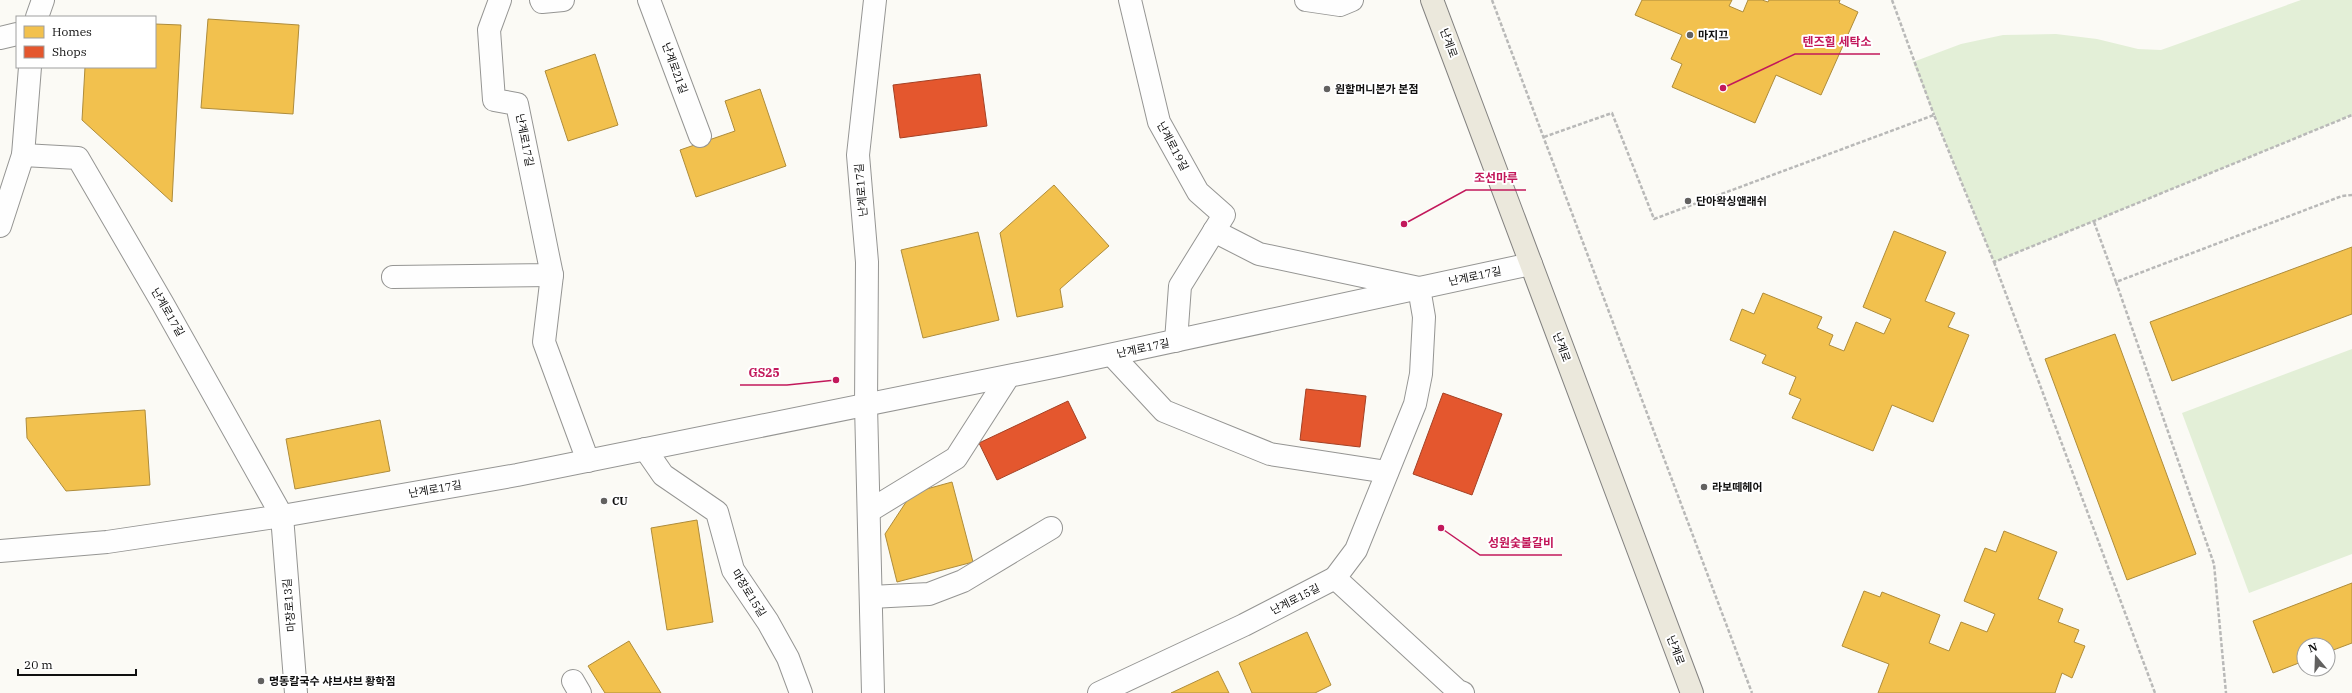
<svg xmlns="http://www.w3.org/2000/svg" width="2352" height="693" viewBox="0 0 2352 693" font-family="'IBM Plex Serif','Noto Sans KR',serif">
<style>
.green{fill:#e3efd7}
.homes{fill:#f2c14e;stroke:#ae8c3b}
.shops{fill:#e4572e;stroke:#a44125}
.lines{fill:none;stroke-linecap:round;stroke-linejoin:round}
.minor-casing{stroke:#959593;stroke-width:24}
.major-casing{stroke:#838280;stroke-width:24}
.path{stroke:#b9b9b8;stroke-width:2.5;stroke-dasharray:4 2;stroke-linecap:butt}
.minor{stroke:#fefefe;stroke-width:22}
.major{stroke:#ebe8dc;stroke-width:22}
.poi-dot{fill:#626160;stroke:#fff;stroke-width:1.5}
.labels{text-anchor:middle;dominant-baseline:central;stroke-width:4;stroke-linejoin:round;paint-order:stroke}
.poi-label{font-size:11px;font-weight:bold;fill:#0f0f0f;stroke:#fff;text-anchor:start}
.street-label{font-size:11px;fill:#0f0f0f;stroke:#fff}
.leader{fill:none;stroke:#c2185b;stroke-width:1.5}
.callout-dot{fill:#c2185b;stroke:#fff;stroke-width:1.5}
.callout-label{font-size:12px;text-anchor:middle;font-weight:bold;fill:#c2185b;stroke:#fff;stroke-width:4;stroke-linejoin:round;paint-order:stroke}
</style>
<rect width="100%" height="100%" fill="#fbfaf5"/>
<!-- green -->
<g class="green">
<path d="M2301,0H2352V115L1994,262L1913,62L1961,44L2003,35L2056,34L2097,39L2138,49L2161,50Z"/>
<path d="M2352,349V554L2249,593L2182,413Z"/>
</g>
<!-- homes -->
<g class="homes">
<path d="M1642,0H1732L1729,6L1743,12L1748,0H1762L1768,2L1769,0H1840L1839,3L1858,12L1821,95L1776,75L1755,123L1672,87L1682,64L1671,59L1682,35L1635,15Z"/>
<path d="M208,19L299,25L293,114L201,108Z"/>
<path d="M155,24L181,25L172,202L82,120L85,67H155Z"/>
<path d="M595,54L618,125L568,141L545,71Z"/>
<path d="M760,89L786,166L696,197L680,150L735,131L725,101Z"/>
<path d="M1054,185L1109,246L1060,289L1063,307L1017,317L1000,233Z"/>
<path d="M1894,231L1946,252L1925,301L1955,313L1948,327L1969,335L1933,422L1892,405L1873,451L1792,418L1801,399L1789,394L1796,377L1762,363L1766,355L1730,340L1742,309L1754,314L1763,293L1822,317L1817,328L1833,335L1829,345L1844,351L1856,322L1884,334L1891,319L1863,307Z"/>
<path d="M978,232L999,320L923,338L901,250Z"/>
<path d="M2352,247V314L2172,381L2150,322Z"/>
<path d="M2115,334L2196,554L2127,580L2045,359Z"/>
<path d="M145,410L150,485L66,491L27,438L26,418Z"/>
<path d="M380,420L390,471L295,489L286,439Z"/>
<path d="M952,482L973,562L897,582L885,534L912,493Z"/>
<path d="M697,520L713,622L667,630L651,528Z"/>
<path d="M2004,531L2057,552L2038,599L2063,609L2058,622L2079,630L2074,642L2085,646L2072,678L2062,673L2055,693H1878L1889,664L1842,646L1864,591L1880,597L1882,592L1940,615L1929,643L1949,651L1961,622L1987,632L1995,614L1964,601L1985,548L1996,552Z"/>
<path d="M2352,583V643L2328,652V645H2304V661L2273,673L2253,621Z"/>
<path d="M1307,632L1331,685L1315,693H1252L1239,663Z"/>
<path d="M629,641L661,693H605L588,666Z"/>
<path d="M1218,671L1229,693H1171Z"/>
</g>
<!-- shops -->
<g class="shops">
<path d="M980,74L987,126L900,138L893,85Z"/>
<path d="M1306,389L1366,396L1360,447L1300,440Z"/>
<path d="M1443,393L1502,414L1472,495L1413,474Z"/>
<path d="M1068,401L1086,438L997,480L979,443Z"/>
</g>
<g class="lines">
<defs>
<g id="minor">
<path d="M541,0L542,2L563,0"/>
<path d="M649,0L700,136"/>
<path d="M1130,0L1159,122L1198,192L1224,215L1180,286L1176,341"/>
<path d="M1306,0L1340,5L1352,0"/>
<path d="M37,17L43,0"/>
<path d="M0,38L17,34"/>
<path d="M23,155L78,158L163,304L282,516L296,693"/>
<path d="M0,226L23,155L30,67"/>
<path d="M1214,231L1259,254L1419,288L1424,317L1421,374L1415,404L1356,550L1335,578"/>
<path d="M552,275L544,342L588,461"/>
<path d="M393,277L552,275L517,104L494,100L489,30L500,0"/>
<path d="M1112,355L1164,411L1270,454L1387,472"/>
<path d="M645,449L663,475L717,512L733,570L768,622L788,658L801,693"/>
<path d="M869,511L956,458L1008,377"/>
<path d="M0,551L107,542L282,516L517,475L1058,366L1531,264"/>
<path d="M871,597L929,594L963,581L1051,528"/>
<path d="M573,681L580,693"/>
<path d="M873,693L866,405L867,262L858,155L875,0"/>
<path d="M1099,693L1244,625L1335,578L1458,691L1463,693"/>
</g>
<path id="major" d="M1432,0L1692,693"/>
</defs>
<!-- minor casing -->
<use href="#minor" class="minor-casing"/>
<!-- major casing -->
<use href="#major" class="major-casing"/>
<!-- path -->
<g class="path">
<path d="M1492,0L1752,693"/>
<path d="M1892,0L1934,115"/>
<path d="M1544,137L1612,113L1654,219L1934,115L1994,262L2352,115"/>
<path d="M2094,222L2116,282L2342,196L2352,195"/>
<path d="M1994,262L2155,693"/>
<path d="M2116,282L2214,564L2226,693"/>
</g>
<!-- minor -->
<use href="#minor" class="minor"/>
<!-- major -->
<use href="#major" class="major"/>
</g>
<!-- markers -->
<g class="poi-dot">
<circle cx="1690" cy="35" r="4"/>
<circle cx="1327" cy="89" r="4"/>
<circle cx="1688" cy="201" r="4"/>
<circle cx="1704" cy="487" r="4"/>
<circle cx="604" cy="501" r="4"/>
<circle cx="261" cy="681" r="4"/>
</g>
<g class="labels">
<!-- poi labels -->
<g class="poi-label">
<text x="1698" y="35">마지끄</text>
<text x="1335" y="89">원할머니본가 본점</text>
<text x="1696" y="201">단아왁싱앤래쉬</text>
<text x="1712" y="487">라보떼헤어</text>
<text x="612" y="501">CU</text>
<text x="269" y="681">명동칼국수 샤브샤브 황학점</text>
</g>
<!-- street labels -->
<g class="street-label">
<text transform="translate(1449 43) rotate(70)">난계로</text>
<text transform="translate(675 68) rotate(70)">난계로21길</text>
<text transform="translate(525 140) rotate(79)">난계로17길</text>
<text transform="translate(1173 146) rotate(62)">난계로19길</text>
<text transform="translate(861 190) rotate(-95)">난계로17길</text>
<text transform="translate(1475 276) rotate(-12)">난계로17길</text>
<text transform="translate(168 312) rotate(60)">난계로17길</text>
<text transform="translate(1562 347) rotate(69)">난계로</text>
<text transform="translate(1143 348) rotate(-12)">난계로17길</text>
<text transform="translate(435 489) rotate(-10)">난계로17길</text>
<text transform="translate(749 593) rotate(58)">마장로15길</text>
<text transform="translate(1295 599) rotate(-27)">난계로15길</text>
<text transform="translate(289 605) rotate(-95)">마장로13길</text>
<text transform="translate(1676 650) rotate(69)">난계로</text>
</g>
</g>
<!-- callouts -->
<path class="leader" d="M1723 88L1795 54H1880M1404 224L1466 190H1526M836 380L787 385H740M1441 528L1480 555H1562"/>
<g class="callout-dot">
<circle cx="1723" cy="88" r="4"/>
<circle cx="1404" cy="224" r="4"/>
<circle cx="836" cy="380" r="4"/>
<circle cx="1441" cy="528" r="4"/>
</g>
<g class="callout-label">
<text x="1837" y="46">텐즈힐 세탁소</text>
<text x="1496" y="182">조선마루</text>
<text x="764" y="377">GS25</text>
<text x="1521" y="547">성원숯불갈비</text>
</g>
<!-- legend -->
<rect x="16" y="16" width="140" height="52" fill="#ffffff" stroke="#9f9f9f"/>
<rect x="24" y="26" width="20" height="12" fill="#f2c14e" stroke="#9f9f9f"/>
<text x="52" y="36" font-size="12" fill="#0f0f0f">Homes</text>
<rect x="24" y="46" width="20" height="12" fill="#e4572e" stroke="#9f9f9f"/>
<text x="52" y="56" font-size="12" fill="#0f0f0f">Shops</text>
<!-- north arrow -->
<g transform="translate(2316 657) rotate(341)"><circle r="19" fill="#ffffff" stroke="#9f9f9f"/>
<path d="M0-3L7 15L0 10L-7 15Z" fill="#626160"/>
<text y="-6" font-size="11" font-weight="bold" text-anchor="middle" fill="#0f0f0f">N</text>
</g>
<!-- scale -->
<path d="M18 669v6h118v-6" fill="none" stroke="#0f0f0f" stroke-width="2"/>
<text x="24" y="669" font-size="12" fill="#0f0f0f" stroke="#ffffff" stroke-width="3" paint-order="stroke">20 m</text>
</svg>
